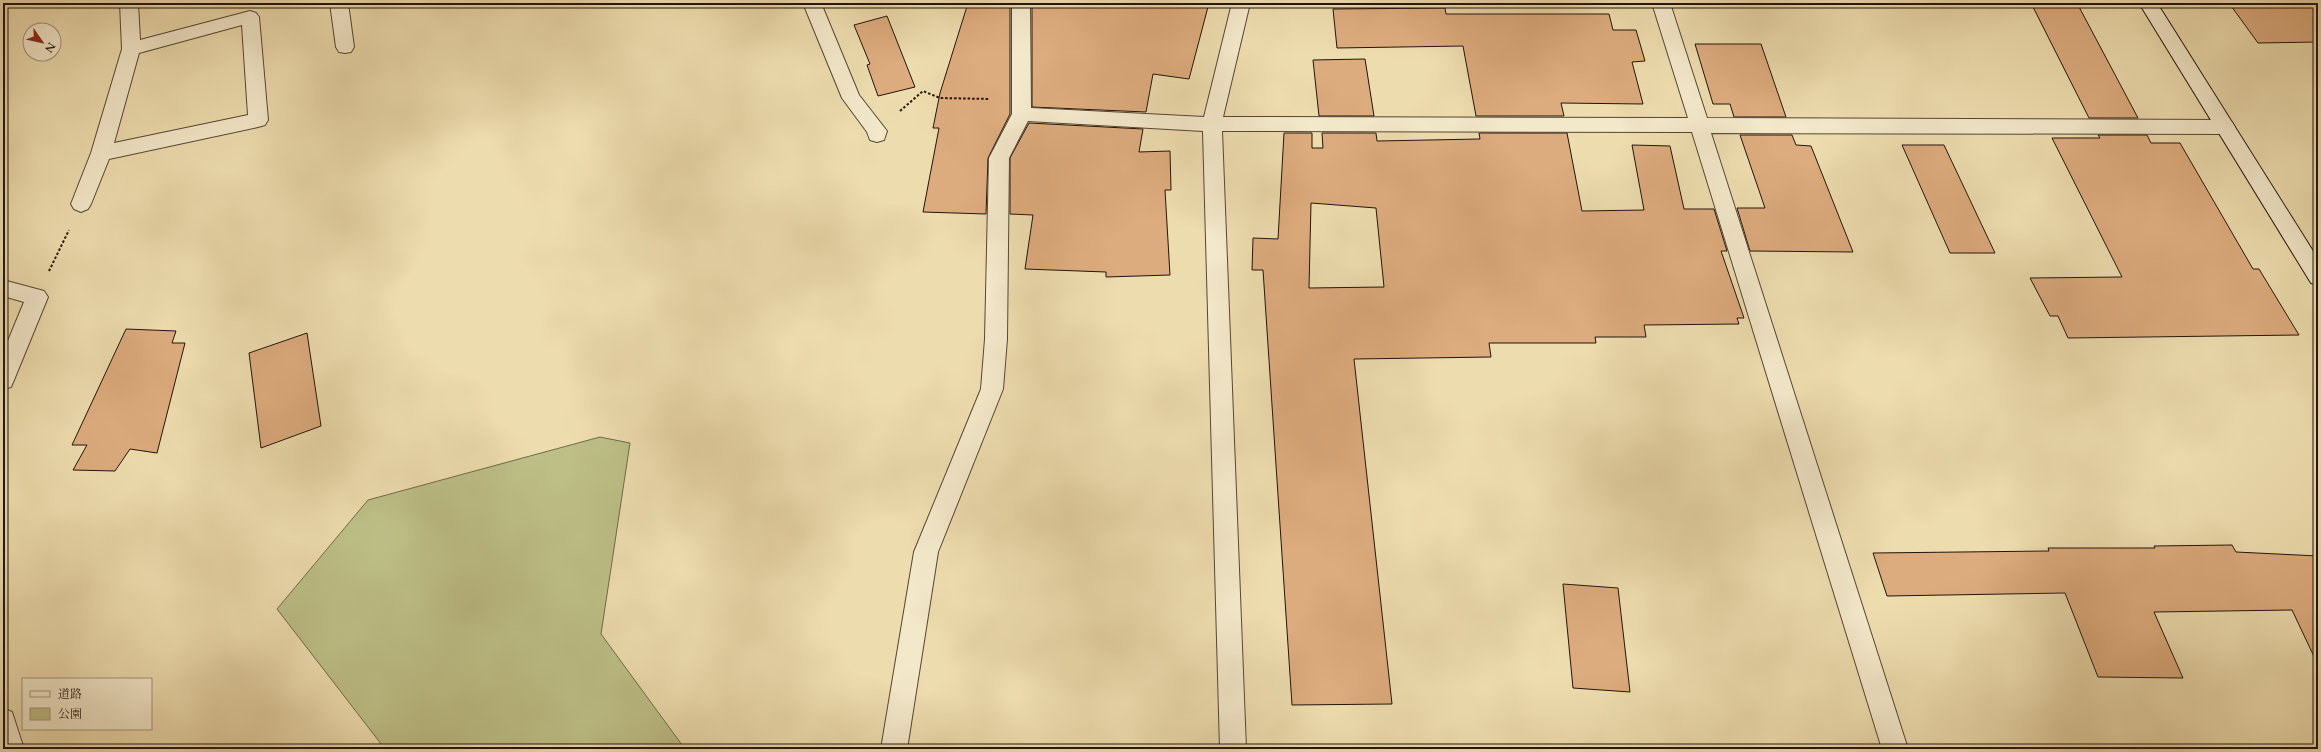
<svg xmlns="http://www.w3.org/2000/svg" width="2321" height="752" viewBox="0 0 2321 752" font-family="Cardo,'Noto Serif JP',serif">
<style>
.green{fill:#bdbf87;stroke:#706a49}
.building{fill:#dcab7e;stroke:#22140b;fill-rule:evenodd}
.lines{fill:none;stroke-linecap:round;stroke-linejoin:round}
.lane-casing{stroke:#554634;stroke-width:2}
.street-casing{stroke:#554634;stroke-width:2}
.secondary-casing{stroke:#22140b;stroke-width:2}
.path{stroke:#22140b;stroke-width:2;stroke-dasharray:2.5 2;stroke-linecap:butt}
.lane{fill:#f3e8ca;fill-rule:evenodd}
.street{fill:#f3e8ca;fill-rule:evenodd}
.secondary{fill:#f3e8ca;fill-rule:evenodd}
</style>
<rect width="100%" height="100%" fill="#eddcae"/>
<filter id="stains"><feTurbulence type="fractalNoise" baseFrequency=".005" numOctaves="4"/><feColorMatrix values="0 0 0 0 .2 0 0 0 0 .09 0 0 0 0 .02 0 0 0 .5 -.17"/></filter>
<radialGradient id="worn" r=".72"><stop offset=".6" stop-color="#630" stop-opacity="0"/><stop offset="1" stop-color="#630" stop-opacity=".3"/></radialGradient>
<!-- green -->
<path class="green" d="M600,437L630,443L601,634L685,749H385L277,609L368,500Z"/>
<!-- building -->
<g class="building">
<path d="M968,3H1010V114L988,158L986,214L923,212L939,128H933L940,93Z"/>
<path d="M1032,3H1209L1189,79L1153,74L1146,112L1032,107Z"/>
<path d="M2229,3H2318V42L2258,43Z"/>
<path d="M2032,5H2078L2138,118H2089Z"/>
<path d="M1445,8L1446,14H1609L1613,30H1636L1645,61L1632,62L1643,104L1561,103L1564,116H1476L1463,46L1337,48L1333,9Z"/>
<path d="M887,16L915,87L878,96L867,65L870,64L854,25Z"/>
<path d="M1695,44H1761L1786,117H1734L1730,104H1713Z"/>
<path d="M1365,59L1374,116H1319L1313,60Z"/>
<path d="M1029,123L1143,129L1139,152L1170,151L1171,190H1165L1170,275L1106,277V272L1025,269L1033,215L1010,214V158Z"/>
<path d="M1284,133H1312V148H1323L1322,133H1376L1377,141L1480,139L1479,133H1567L1582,211L1644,210L1632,145L1670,146L1684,209H1714L1727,251H1721L1744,318H1737L1739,324L1644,325L1646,337H1595L1596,343H1489L1491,357L1354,359L1392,704L1292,705L1263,270H1252L1253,238L1278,239ZM1311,203L1376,208L1384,287L1309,288Z"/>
<path d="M1740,135H1792L1796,145L1811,146L1853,252L1750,251L1737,208H1765Z"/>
<path d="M2098,135H2147L2151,143H2180L2253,269H2259L2299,335L2068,338L2058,316H2050L2030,278L2122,277L2052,138H2100Z"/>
<path d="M1902,145H1944L1995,253H1950Z"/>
<path d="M126,329L176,331L172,343H185L157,453L130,449L115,471L73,470L87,445H72Z"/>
<path d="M307,333L321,426L261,448L249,353Z"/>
<path d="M2232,545L2236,552L2318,556V665L2292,610L2154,612L2183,678L2098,677L2065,593L1887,596L1873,553L2049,551L2048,548H2155L2154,546Z"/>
<path d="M1563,584L1618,588L1630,692L1573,688Z"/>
</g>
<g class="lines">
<defs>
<g id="lane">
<path d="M120,3H138L140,40L250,11L256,13L259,17L268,120L265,125L258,127L109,159L91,204L88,209L81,212L74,209L71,204L91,153L122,49ZM242,25L248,115L114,143L139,53Z"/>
<path d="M330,3H348L354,47L351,52L345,53L339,52L336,47Z"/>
<path d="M803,3H821L859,95L887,131L884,140L877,142L870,140L867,132L842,98Z"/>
</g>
<g id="street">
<path d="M1012,3H1030L1031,108L1204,117L1232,3H1250L1223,117L1688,118L1652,3H1670L1707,118L2225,120L2232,122L2235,127L2232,132L2225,134L1711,133L1908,749H1882L1692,132L1222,131L1246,749H1220L1203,131L1028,121L1009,158L1007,339L1003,389L938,552L907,749H881L914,552L981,389L985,339L989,158L1012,114Z"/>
<path d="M3,280L44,291L48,297L14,380L11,387L3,389V353L24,302L3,296Z"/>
<path d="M3,708L12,712L24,749H3Z"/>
</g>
<path id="secondary" d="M2139,3H2157L2318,259V285L2311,283Z"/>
</defs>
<!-- lane casing -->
<use href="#lane" class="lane-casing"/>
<!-- street casing -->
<use href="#street" class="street-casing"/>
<!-- secondary casing -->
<use href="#secondary" class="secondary-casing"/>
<!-- path -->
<g class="path">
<path d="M900,111L923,91L940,98L990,99"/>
<path d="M49,271L69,230"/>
</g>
<!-- lane -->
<use href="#lane" class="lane"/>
<!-- street -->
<use href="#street" class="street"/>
<!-- secondary -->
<use href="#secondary" class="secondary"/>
</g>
<!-- margin -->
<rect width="2321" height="752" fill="none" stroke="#eddcae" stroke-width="16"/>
<rect x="4" y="4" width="2313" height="744" fill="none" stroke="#22140b" stroke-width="2"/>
<rect x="8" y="8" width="2305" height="736" fill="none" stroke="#22140b"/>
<!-- legend -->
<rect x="22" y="678" width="130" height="52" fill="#f3e8ca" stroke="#9f937e"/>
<rect x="30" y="691" width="20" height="6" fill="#f3e8ca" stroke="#9f937e"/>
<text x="58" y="698" font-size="12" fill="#22140b">道路</text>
<rect x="30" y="708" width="20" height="12" fill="#bdbf87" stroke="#9f937e"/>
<text x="58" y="718" font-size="12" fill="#22140b">公園</text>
<!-- north arrow -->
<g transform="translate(42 42) rotate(124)"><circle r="19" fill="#f3e8ca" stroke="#9f937e"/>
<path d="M0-3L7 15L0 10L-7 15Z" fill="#8f2418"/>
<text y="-6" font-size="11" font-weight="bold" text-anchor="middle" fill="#22140b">N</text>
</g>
<rect width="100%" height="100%" filter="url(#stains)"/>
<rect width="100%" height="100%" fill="url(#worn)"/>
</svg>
